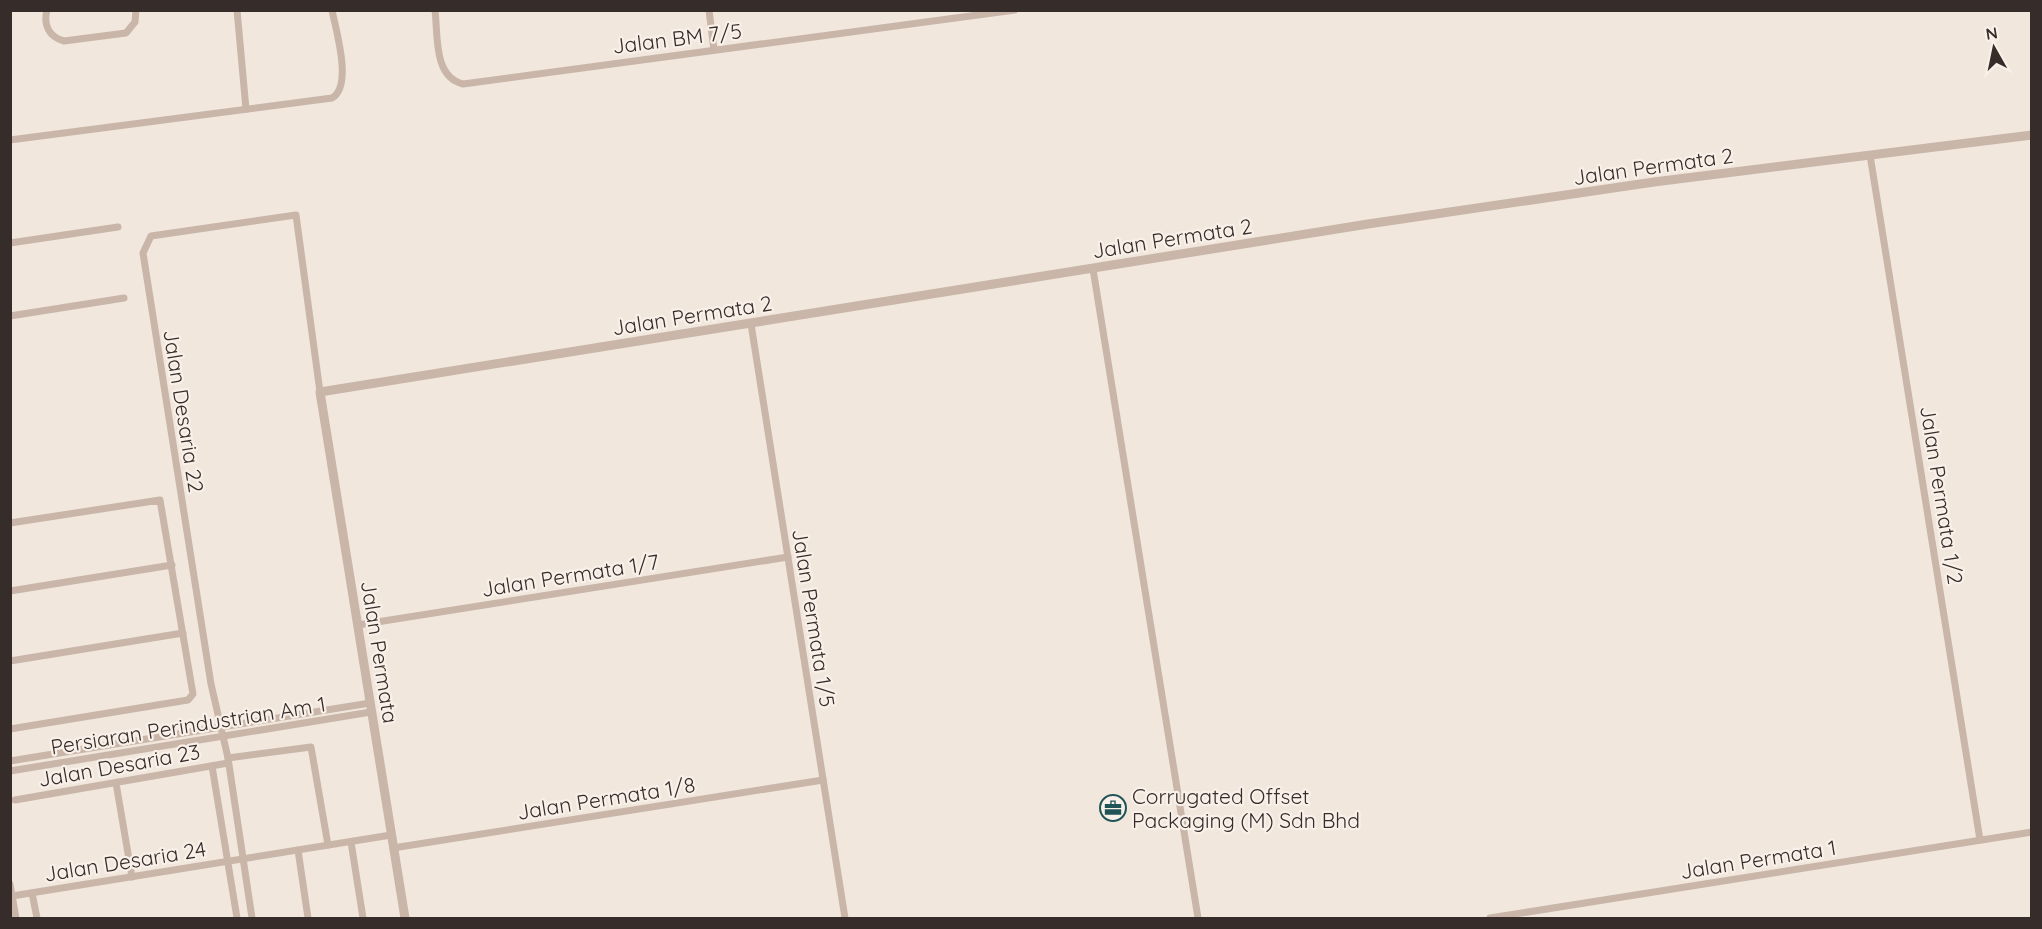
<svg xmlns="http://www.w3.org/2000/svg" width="2042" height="929" viewBox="0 0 2042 929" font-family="Quicksand,sans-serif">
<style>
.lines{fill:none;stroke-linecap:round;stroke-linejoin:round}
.minor{stroke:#c9b6a9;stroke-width:7}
.tertiary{stroke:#c9b6a9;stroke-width:9}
.labels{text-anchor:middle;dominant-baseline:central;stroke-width:4.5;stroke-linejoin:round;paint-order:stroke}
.street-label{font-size:21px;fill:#362c29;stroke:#f9f1e9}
.poi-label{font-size:21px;fill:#362c29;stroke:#f9f1e9;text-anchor:start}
</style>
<rect width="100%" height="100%" fill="#f1e7dd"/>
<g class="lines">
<!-- minor -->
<g class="minor">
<path d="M47,10C43,25 49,37 64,41L126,33L135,22L136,10"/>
<path d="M237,10L246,109"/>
<path d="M435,10C438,34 433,77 463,84L1015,10"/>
<path d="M709,10L714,50"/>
<path d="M10,140L332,98C353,86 336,31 332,10"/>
<path d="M1870,155L1980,840"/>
<path d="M10,243L118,227"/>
<path d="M1093,269L1198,918"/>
<path d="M10,316L124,298"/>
<path d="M751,324L845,918"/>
<path d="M10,523L160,500L193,694L188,700L10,729"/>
<path d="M10,591L172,565"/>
<path d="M358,625L788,557"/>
<path d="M10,661L183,633"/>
<path d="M228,758L311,747L328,845"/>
<path d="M10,761L370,703"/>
<path d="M212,766L237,918"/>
<path d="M10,771L371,712"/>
<path d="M116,783L132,877"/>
<path d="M15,800L228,763"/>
<path d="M351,842L363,918"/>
<path d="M393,848L823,780"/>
<path d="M298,850L308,918"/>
<path d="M10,884L16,918"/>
<path d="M32,893L37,918"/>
<path d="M12,896L391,835"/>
<path d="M252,918L228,758L211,684L143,253L151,236L296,215L320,392"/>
<path d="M1490,918L2032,832"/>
</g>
<!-- tertiary -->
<path class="tertiary" d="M405,918L320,392L1368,224L1654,182L2032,135"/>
</g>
<!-- icons -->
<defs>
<symbol id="office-ring" viewBox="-11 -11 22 22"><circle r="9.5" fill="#f9f1e9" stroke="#205456" stroke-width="1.5"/><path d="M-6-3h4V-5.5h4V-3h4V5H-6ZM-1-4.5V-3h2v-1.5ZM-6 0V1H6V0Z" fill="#205456"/></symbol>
</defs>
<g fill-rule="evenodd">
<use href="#office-ring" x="1098" y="793" width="30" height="30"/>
</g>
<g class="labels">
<!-- street labels -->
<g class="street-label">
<text transform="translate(677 38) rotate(-7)">Jalan BM 7/5</text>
<text transform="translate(1653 166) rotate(-8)">Jalan Permata 2</text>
<text transform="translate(1172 238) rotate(-9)">Jalan Permata 2</text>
<text transform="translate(692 315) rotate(-9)">Jalan Permata 2</text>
<text transform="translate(184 411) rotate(81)">Jalan Desaria 22</text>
<text transform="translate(1942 495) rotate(81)">Jalan Permata 1/2</text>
<text transform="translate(570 575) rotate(-9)">Jalan Permata 1/7</text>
<text transform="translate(814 618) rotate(81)">Jalan Permata 1/5</text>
<text transform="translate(380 652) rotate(81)">Jalan Permata</text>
<text transform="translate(188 725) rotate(-9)">Persiaran Perindustrian Am 1</text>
<text transform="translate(119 765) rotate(-10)">Jalan Desaria 23</text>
<text transform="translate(606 798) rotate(-9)">Jalan Permata 1/8</text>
<text transform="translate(1758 859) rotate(-9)">Jalan Permata 1</text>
<text transform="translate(125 861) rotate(-9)">Jalan Desaria 24</text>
</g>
<!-- poi labels -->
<g class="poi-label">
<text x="1132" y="796">Corrugated Offset<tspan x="1132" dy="24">Packaging (M) Sdn Bhd</tspan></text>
</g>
</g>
<!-- border -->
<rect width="2042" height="929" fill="none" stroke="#362c29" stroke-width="24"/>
<!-- north arrow -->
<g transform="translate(1994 48) rotate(351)" stroke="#f9f1e9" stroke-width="4.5" paint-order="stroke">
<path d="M0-4.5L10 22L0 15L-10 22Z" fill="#362c29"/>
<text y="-9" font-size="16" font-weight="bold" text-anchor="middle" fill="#362c29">N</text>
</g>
</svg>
